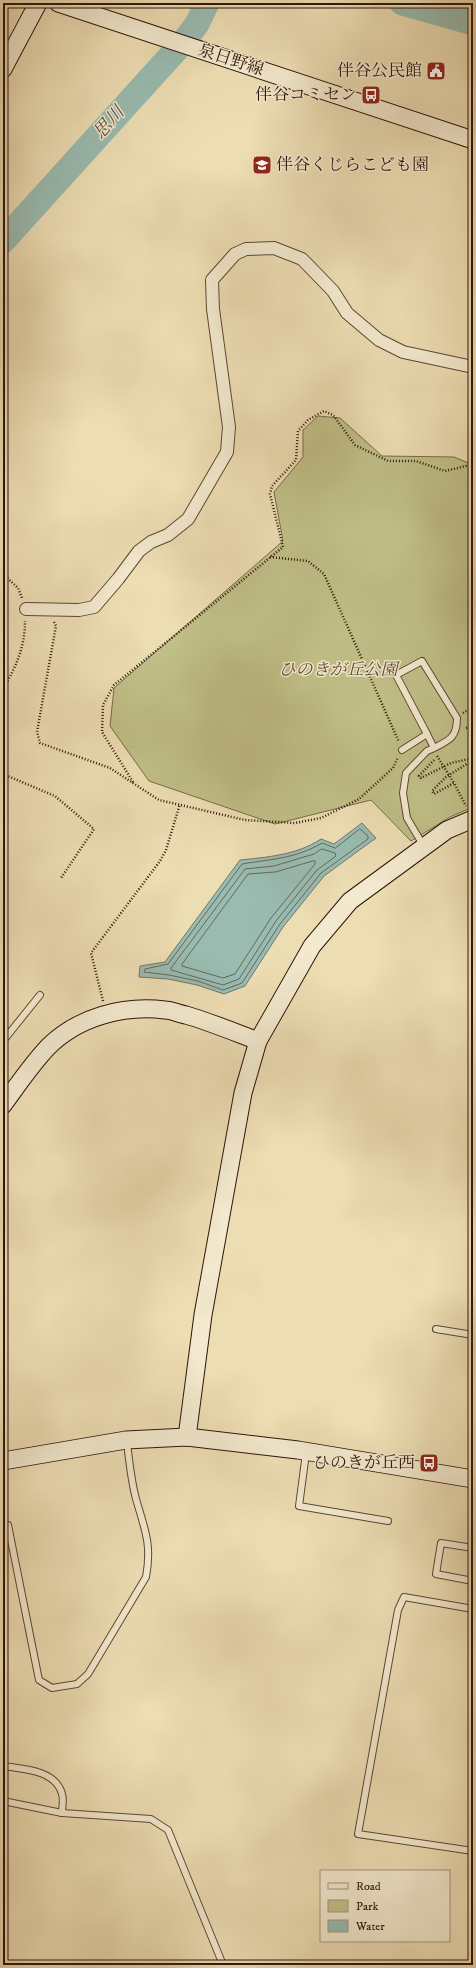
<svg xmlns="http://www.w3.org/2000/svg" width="476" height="1968" viewBox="0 0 476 1968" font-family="'IM FELL DW Pica','Noto Serif JP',serif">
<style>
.green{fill:#c0bf87;stroke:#786a48}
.water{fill:#99bbb0;stroke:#6f786e}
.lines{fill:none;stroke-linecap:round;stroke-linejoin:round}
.shore{stroke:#64685d;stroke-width:1}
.river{stroke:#99bbb0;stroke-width:25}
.lane-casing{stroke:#5e4634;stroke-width:8}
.street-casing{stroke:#5e4634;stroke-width:14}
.secondary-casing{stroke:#2f140a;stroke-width:19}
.path{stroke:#2f140a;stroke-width:2.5;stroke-dasharray:1 2;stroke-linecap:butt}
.lane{stroke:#f3e9ce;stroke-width:6}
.street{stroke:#f3e9ce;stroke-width:12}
.secondary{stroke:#f3e9ce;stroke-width:17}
.labels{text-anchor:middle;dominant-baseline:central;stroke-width:3;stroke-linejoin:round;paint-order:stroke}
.street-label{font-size:17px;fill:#2f140a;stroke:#f3e9ce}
.poi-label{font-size:17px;fill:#2f140a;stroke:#f3e9ce;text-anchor:end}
.park-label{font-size:17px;font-style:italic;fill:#5a4730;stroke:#f3e9ce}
.water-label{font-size:18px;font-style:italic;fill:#544e44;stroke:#f3e9ce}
</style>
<rect width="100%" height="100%" fill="#edddb3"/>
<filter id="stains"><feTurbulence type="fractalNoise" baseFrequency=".005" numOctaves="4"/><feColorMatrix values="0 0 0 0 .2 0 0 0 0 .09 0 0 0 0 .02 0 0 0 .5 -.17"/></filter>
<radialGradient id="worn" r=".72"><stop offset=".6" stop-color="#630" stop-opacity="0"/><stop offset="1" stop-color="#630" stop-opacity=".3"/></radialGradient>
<!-- green -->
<path class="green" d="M318,416L340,418L382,456L454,457L473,465V807L450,817L411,841L371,800L275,824L149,781L110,726L114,688L283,541L274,492L303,457V430Z"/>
<!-- water -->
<path class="water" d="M362,823L376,838L324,876L283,927L245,986L224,994L197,985L168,979L139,977L140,966L165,962L240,860C268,857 297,855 321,839L334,844Z"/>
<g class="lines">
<!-- shore -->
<g class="shore">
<path d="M360,829L368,836V839L321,873L280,924L242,983L223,990L198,981L169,975L144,972L145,969L168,964L242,864C271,859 295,859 322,843L335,848Z"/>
<path d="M322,849L335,853L336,856L317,870L276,921L239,979L223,985L171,970V968L245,869L274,866L314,854Z"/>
<path d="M313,861H315V864L271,918L235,974L223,978L182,966V964L248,874L275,872Z"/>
</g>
<!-- river -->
<g class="river">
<path d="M402,3L473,23"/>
<path d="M3,241L185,40L197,24L207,3"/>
</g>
<defs>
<g id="lane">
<path d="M427,734L396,675L422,661L457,718C457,737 450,740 434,748"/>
<path d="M402,750L427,734L434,748L427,751L406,773L403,793L407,818L423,845"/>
<path d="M3,1041L40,995"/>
<path d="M436,1329L473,1335"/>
<path d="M306,1453L299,1506L388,1521"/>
<path d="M8,1525L39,1680L52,1688L77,1684L88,1674L146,1577C152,1545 145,1530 136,1499C131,1480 129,1461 127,1442"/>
<path d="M473,1548L441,1543L436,1574L473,1581"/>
<path d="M473,1609L404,1597L398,1610L358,1834L473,1851"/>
<path d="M3,1766C23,1769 56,1770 62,1794C64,1799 62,1807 62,1813"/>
<path d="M3,1801L62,1813L151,1819L168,1830L223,1965"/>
</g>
<path id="street" d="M26,609L79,610L94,607L118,579L139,551L151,542L168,535L188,519L227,452L229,427L213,309L212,280L235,254L246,249L274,248L302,259L333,291L347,313L379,340L403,352L473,367"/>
<g id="secondary">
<path d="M58,3L473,140"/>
<path d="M3,69L38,3"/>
<path d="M3,1105C17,1086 31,1065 48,1047C78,1017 123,1005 165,1010C172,1010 179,1014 186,1015C210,1022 234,1032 258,1041"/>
<path d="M187,1437L203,1315L243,1093L258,1041L312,946L350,901L447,830L473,819"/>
<path d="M3,1461L126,1440L187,1437L298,1450L473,1479"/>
</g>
</defs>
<!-- lane casing -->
<use href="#lane" class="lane-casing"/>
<!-- street casing -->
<use href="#street" class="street-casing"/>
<!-- secondary casing -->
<use href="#secondary" class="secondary-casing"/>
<!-- path -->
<g class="path">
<path d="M270,557L308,561L324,574L399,742"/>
<path d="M3,574L18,588L22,598"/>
<path d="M54,622L56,626L37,732L40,743L110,768L159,800L245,820L295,823L321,818L359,799L393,768L398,757"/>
<path d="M3,689C16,667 25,647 25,621"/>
<path d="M463,713L471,708"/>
<path d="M466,728L473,726"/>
<path d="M437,756L454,783"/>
<path d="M434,760L419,776L421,778L451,763L469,759L470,762L446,777L432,791L434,794L454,783L466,806"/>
<path d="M3,774L55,796L94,829L61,878"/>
<path d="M133,782L102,732L103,705L114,685L283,547L270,494L272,486L296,460L298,431L308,420L324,411L333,415L355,445L388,461H416L445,471L466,466L473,470"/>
<path d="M103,1001L91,953L160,861L166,850L180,804"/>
</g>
<!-- lane -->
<use href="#lane" class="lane"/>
<!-- street -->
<use href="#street" class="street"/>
<!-- secondary -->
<use href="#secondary" class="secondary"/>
</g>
<!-- icons -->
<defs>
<symbol id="civic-square" viewBox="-11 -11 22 22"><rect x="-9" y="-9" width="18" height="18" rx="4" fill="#8f2418" stroke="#f3e9ce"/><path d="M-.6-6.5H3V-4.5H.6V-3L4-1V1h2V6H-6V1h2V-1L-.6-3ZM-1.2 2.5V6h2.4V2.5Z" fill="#fff"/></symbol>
<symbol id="bus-square" viewBox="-11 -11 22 22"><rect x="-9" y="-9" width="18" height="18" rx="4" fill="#8f2418" stroke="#f3e9ce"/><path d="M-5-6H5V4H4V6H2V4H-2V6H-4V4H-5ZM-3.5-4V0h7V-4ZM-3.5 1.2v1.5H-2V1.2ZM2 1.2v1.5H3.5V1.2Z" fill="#fff"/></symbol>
<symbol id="school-square" viewBox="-11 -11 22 22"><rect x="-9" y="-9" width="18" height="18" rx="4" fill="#8f2418" stroke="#f3e9ce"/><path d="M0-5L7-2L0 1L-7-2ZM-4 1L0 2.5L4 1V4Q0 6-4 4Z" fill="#fff"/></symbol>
</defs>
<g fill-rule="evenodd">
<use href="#civic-square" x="425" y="60" width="22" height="22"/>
<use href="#bus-square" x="360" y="84" width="22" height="22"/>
<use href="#school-square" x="251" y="154" width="22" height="22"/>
<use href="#bus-square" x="418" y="1452" width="22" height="22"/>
</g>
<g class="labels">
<!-- street labels -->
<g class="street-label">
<text transform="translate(231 60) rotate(18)">泉日野線</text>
</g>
<!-- poi labels -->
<g class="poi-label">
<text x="422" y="71">伴谷公民館</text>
<text x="357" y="95">伴谷コミセン</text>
<text x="276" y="165" text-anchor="start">伴谷くじらこども園</text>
<text x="415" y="1463">ひのきが丘西</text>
</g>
<!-- park labels -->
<g class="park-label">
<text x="338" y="670">ひのきが丘公園</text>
</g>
<!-- water labels -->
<g class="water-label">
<text transform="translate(109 123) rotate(-48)">思川</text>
</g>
</g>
<!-- margin -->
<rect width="476" height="1968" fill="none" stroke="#edddb3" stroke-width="16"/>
<rect x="4" y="4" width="468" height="1960" fill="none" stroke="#2f140a" stroke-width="2"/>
<rect x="8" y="8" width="460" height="1952" fill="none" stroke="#2f140a"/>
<!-- legend -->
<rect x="320" y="1870" width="130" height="72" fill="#f3e9ce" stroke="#a59480"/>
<rect x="328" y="1883" width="20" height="6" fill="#f3e9ce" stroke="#a59480"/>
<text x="356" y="1890" font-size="12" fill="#2f140a">Road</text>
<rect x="328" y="1900" width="20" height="12" fill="#c0bf87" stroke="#a59480"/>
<text x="356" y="1910" font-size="12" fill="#2f140a">Park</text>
<rect x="328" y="1920" width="20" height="12" fill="#99bbb0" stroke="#a59480"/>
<text x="356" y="1930" font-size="12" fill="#2f140a">Water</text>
<rect width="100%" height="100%" filter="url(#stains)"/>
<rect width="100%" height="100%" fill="url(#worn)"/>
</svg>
